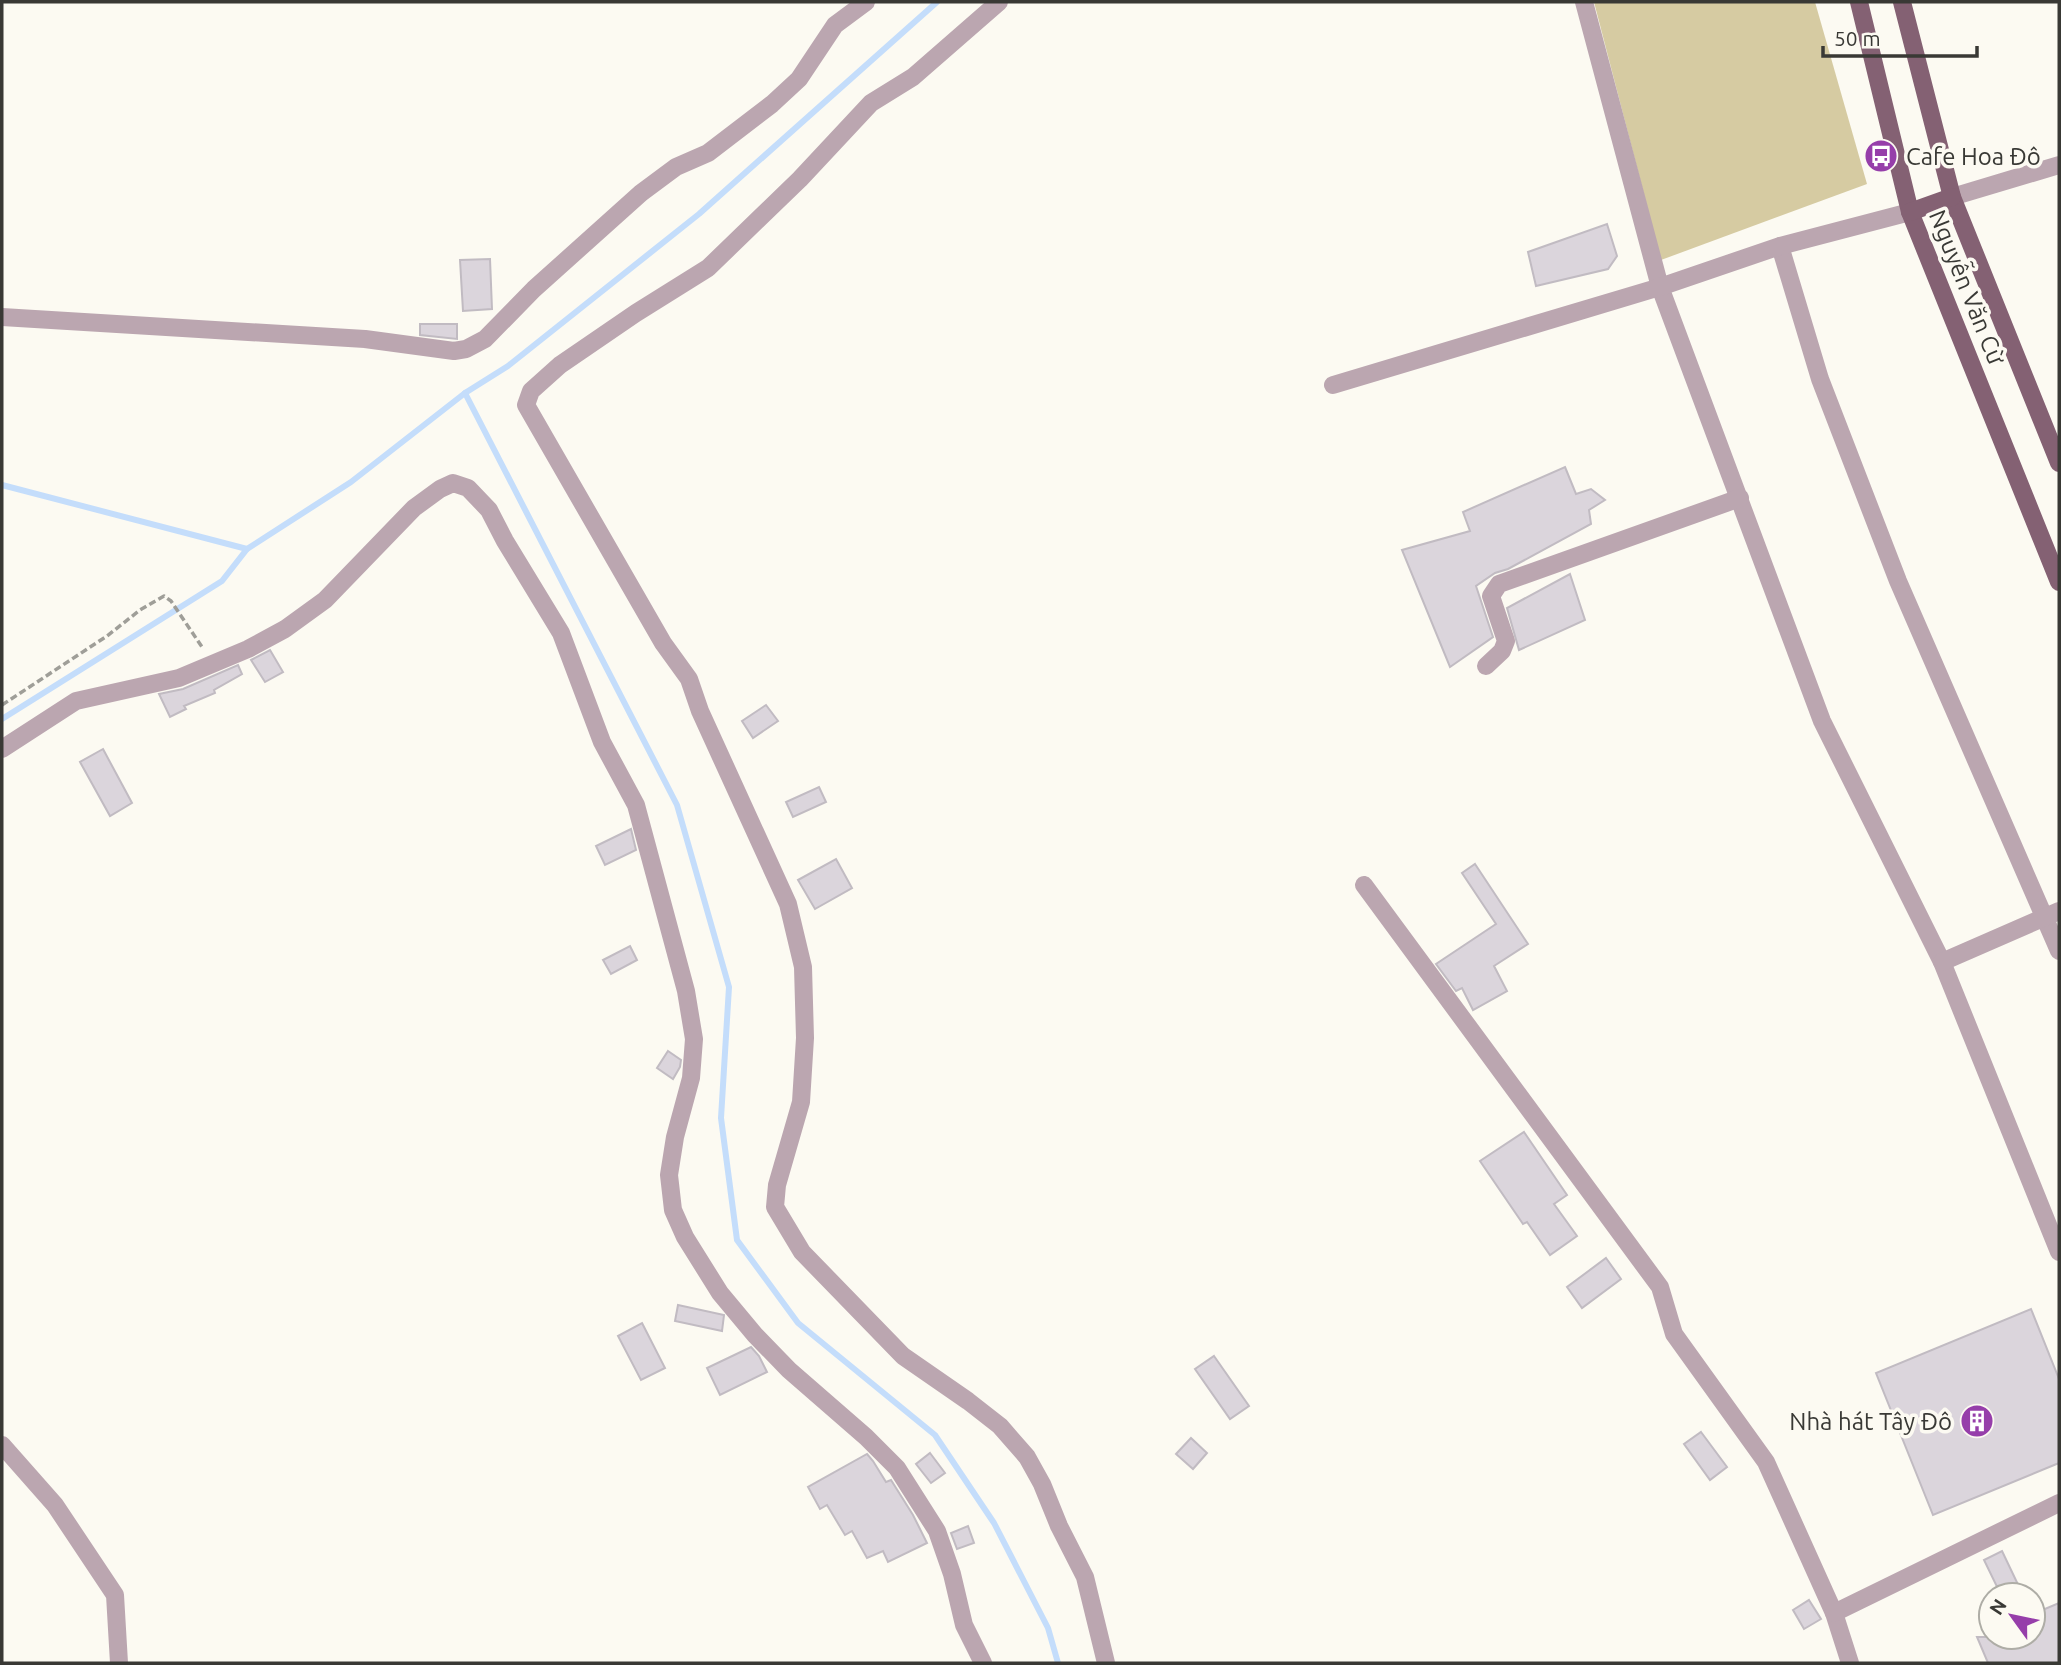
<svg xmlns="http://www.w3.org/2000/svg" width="2061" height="1665" viewBox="0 0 2061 1665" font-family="Ubuntu,sans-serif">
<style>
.green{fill:#d6cba2}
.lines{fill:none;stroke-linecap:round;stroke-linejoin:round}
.stream{stroke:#c4ddfb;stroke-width:6}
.building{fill:#dbd5dc;stroke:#c1bbc2;stroke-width:2}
.path{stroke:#9f9e98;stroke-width:3.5;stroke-dasharray:7 3.5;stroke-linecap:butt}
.minor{stroke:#bba6b0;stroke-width:18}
.major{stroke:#846173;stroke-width:18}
.labels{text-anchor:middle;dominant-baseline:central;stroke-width:7;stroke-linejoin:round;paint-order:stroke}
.poi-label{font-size:24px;fill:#393935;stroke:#fcfaf2;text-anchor:start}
.street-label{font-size:24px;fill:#393935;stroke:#fcfaf2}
</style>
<rect width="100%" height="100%" fill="#fcfaf2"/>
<!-- green -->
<path class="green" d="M1594,2H1815L1867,184L1661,260Z"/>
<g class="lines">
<!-- stream -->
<g class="stream">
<path d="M465,393L508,366L699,214L937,2"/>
<path d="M2,485L247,549"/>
<path d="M2,719L222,581L247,549L351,482L465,393L677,805L729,987L721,1118L737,1240L798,1323L935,1435L994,1523L1048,1628L1058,1663"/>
</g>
</g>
<!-- building -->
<g class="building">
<path d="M1607,224L1617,256L1608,269L1536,286L1528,252Z"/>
<path d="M490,259L492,309L463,311L460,260Z"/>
<path d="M420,324H457V339L420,335Z"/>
<path d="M1565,467L1576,494L1591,489L1605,500L1589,510L1591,524L1508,569L1495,573L1476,586L1493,637L1450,667L1402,550L1470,531L1463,512Z"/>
<path d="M1570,574L1585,620L1519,650L1507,608Z"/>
<path d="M270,650L283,672L265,682L251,660Z"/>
<path d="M238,665L242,674L214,690L215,693L184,706L186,709L170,717L159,694L183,689Z"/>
<path d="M766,705L778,721L753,738L742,721Z"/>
<path d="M103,749L132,803L110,816L80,762Z"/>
<path d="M819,787L826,802L793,817L786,802Z"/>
<path d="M631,829L636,850L605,865L596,846Z"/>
<path d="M836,859L852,888L815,909L798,880Z"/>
<path d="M1475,864L1528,944L1494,966L1507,991L1473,1010L1462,988L1456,991L1436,964L1496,924L1462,873Z"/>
<path d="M630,946L637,960L611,974L603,960Z"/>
<path d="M668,1051L681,1060L680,1067L673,1079L657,1068Z"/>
<path d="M1524,1132L1567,1195L1554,1204L1577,1236L1550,1255L1527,1222L1523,1224L1480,1161Z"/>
<path d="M1606,1258L1621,1279L1582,1308L1567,1287Z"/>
<path d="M678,1305L724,1315L722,1331L675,1321Z"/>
<path d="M2031,1309L2059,1379V1463L1933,1515L1876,1373Z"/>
<path d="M642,1323L665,1368L641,1380L618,1336Z"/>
<path d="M751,1347L759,1356L767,1372L720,1395L707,1368Z"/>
<path d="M1214,1356L1249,1406L1230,1419L1195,1369Z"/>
<path d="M1701,1432L1727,1467L1710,1480L1684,1444Z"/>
<path d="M1191,1438L1207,1453L1193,1469L1176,1454Z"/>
<path d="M930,1453L945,1473L931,1483L916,1464Z"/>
<path d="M867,1454L873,1461L886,1482L891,1480L913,1515L927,1543L888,1562L883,1551L867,1558L852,1531L845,1535L827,1505L820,1509L808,1487Z"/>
<path d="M968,1526L974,1543L957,1549L951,1533Z"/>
<path d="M2002,1551L2023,1595H2001L1984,1560Z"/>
<path d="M1809,1600L1821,1619L1804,1629L1793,1610Z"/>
<path d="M2059,1603V1663H1988L1977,1637H2033V1614Z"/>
</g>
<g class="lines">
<!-- path -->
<path class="path" d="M2,705L107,636L140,610L164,596L171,601L202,647"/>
<!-- minor -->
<g class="minor">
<path d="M999,2L913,77L871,103L800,179L708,268L636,313L560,365L531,391L526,405L663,643L689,679L700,711L788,904L803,967L805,1038L801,1102L777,1185L775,1207L802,1252L903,1356L968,1401L1000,1426L1027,1457L1042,1484L1059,1526L1085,1577L1106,1663"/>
<path d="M1584,2L1660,287L1822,721L1942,962L2059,1252"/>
<path d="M1952,197L2059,165"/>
<path d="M1780,246L1820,379L1898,581L2059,951"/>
<path d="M2,317L365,339L454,351L466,349L485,339L534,289L641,193L676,167L708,153L772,104L799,79L835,25L866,2"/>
<path d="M1333,385L1660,287L1780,246L1910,212"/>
<path d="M1486,666L1502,651L1506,641L1491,596L1499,584L1740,498"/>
<path d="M2,749L76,701L179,678L248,649L285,629L325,600L414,508L440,489L453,483L468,488L489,510L505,541L561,633L602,742L636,805L686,991L694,1039L691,1078L675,1137L669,1175L673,1210L685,1237L720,1293L755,1335L789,1370L866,1437L897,1468L937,1531L952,1574L964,1625L983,1663"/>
<path d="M1364,885L1660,1287L1674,1334L1766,1462L1834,1613L1850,1663"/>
<path d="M1942,962L2059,911"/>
<path d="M2,1445L55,1505L115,1595L119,1663"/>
<path d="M1834,1613L2059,1503"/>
</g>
<!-- major -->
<g class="major">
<path d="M1859,2L1910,212L2059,582"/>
<path d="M1902,2L1952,197L2059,463"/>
<path d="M1910,212L1952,197"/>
</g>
</g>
<!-- icons -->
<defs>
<symbol id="bus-disc" viewBox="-11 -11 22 22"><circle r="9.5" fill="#963eaa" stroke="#fcfaf2"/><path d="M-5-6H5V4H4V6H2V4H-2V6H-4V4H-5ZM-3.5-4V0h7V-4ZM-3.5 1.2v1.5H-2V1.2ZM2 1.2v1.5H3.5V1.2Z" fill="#fff"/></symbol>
<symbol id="building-disc" viewBox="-11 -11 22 22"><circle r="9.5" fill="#963eaa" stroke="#fcfaf2"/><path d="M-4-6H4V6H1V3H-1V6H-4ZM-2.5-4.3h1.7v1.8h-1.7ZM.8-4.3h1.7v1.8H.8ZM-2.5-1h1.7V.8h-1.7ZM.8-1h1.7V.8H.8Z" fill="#fff"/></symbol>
</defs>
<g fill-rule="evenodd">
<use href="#bus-disc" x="1862" y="137" width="38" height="38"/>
<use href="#building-disc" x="1958" y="1402" width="38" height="38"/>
</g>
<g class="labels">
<!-- poi labels -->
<g class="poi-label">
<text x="1906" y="156">Cafe Hoa Đô</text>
<text x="1952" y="1421" text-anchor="end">Nhà hát Tây Đô</text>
</g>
<!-- street labels -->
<g class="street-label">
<text transform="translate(1967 287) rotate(68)">Nguyễn Văn Cừ</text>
</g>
</g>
<!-- border -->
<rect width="2061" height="1665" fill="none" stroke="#393935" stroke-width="7"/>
<!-- north arrow -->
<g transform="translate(2012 1616) rotate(303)"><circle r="33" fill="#fcfaf2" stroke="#aeada6" stroke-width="2"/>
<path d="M0-5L12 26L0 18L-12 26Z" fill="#963eaa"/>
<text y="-10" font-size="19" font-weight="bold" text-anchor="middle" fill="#393935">N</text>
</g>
<!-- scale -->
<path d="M1823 46v10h154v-10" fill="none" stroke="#393935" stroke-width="3.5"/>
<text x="1834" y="46" font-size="21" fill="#393935" stroke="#fcfaf2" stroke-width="5" paint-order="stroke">50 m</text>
</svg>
